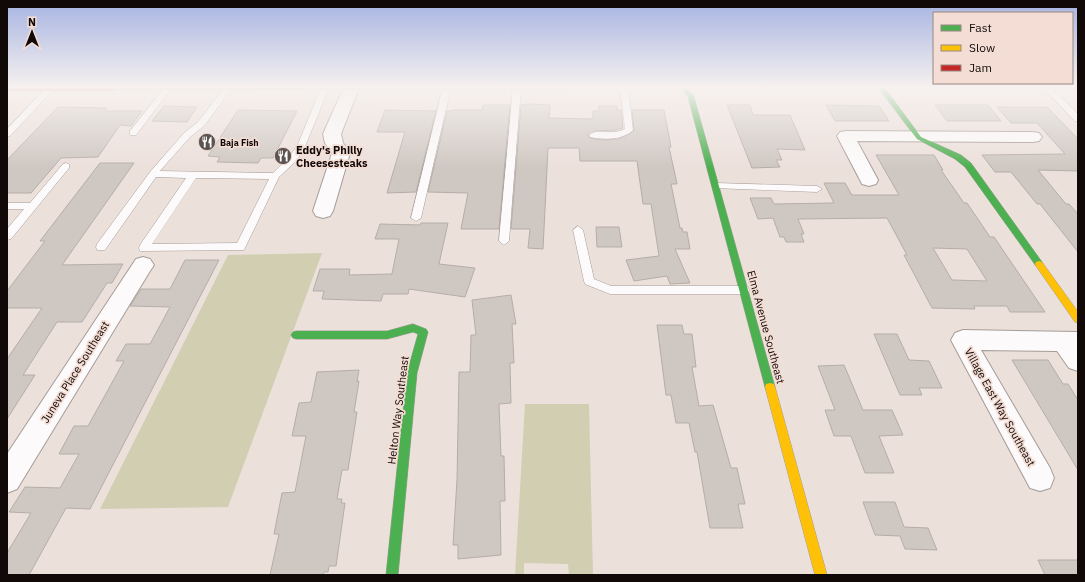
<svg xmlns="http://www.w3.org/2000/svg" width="1085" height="582" viewBox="0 0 1085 582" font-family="'IBM Plex Sans',sans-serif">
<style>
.green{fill:#d1ceb2}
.building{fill:#cfc8c2;stroke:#b5ada8;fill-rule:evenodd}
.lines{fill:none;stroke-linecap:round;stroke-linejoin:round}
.lane-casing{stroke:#a59c98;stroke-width:1}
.street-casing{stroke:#a59c98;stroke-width:2}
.fast-casing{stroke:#a59c98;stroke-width:1}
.slow-casing{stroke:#a59c98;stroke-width:1}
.jam-casing{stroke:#a59c98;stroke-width:1}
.lane{fill:#fcfafa;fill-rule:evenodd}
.street{fill:#fcfafa;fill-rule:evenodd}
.fast{fill:#4caf50;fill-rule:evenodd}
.slow{fill:#ffc107;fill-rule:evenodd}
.jam{fill:#c62828;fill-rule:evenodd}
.labels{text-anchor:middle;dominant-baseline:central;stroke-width:3.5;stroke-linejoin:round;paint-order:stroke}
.far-poi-label{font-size:9px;font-weight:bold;fill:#100907;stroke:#f3ddd4;text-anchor:start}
.poi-label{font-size:11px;font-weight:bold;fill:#100907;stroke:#f3ddd4;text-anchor:start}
.street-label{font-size:11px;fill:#100907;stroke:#f3ddd4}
</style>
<rect width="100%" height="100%" fill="#ece0db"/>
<!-- green -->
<g class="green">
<path d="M322,253L228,507L100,509L228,255Z"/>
<path d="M525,404H589L593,575H569L568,564L524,563V575H515Z"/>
</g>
<!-- building -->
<g class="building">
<path d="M528,104L550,105L549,118L593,119V111H599V106H617V110H621L623,128L616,130L596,131L588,135L590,138L601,140L619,139L634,131L632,110H664L671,147H669L677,184H671L680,228H682L683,232H687L690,249H675L690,283L670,284L667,276L634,281L626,260L659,256L651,204H643L637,161H580L579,148H548L543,249L528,248L530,229H511L521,105Z"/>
<path d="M483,105H510L499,229H461L468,193L428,192L447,111H451L452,110H482Z"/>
<path d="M727,105H750L753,115H790L805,150L777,149L782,160H776L780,167L752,168Z"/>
<path d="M826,105L879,106L889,121H835Z"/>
<path d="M935,105H988L1001,121H947Z"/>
<path d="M164,106L197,107L187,122L152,121Z"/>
<path d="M58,107L107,108L105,111H142L131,126L120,125L98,157L61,158L31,193H7V160Z"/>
<path d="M997,107H1047L1078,139V171L1038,170L1066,204H1069L1078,214V252L1040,204H1037L1011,172H995L982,155L1065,154L1037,123H1011Z"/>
<path d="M238,110L297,111L273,158H261L258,163L217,162L220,157L208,156Z"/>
<path d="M385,110L436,111L416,192L387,193L405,132H377Z"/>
<path d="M876,155H934L943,170H941L964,203H967L990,237H994L1045,312H1010L1007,306H974L975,309L932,308L904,255H907L887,218L798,219L804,234H801L804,242H786L784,237H780L773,218L758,219L750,198H771L774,204L834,203L824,183H845L852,195H899ZM933,248L967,249L987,281L952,280Z"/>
<path d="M100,163H134L62,265L123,264L112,283H107L82,322H57L23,375H35L7,419V359L42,308H7V291L45,241H40Z"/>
<path d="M421,223H448L439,264L475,268L465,297L409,289L408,294H383L381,301L322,299L324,291H313L320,269H350L349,275L392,274L399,239H375L380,224L420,225Z"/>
<path d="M596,227H619L622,247H597Z"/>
<path d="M185,260H219L90,509L66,508L29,575H7V553L31,513L9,512L25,487L60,488L79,454H59L74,426H88L124,361H116L126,344H150L170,307L130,306L141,289H170Z"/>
<path d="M511,295L516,324H512L514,363H510L511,403L499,404L501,456H504L505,501H500L501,555L458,559V545H453L457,480L459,372H470L471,335H476L472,300Z"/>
<path d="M657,325H682L684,334H692L696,367H692L699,406L713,405L731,468H737L745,504H738L743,528H710L697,452H695L689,423H676L671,395H666Z"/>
<path d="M874,334H897L909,360L929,361L942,388H919L922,395H900Z"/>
<path d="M1012,360H1048L1063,384H1068L1078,400V470Z"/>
<path d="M844,365L863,410H892L903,435L879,436L894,473H865L851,436H834L825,410H835L818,366Z"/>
<path d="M359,370L357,382L359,381L354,412H357L348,470H342L337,499H342L341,503H345L336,566H329L328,572H324L323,575H270L279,534H274L282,493L295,492L306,436H292L299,403L311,402L317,372Z"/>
<path d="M863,502H895L904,527L928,528L937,550L905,549L900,536L875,535Z"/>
<path d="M1038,560H1078V575H1045Z"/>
</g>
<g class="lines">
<defs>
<g id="lane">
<path d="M47,87L54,89L10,136L7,137V129Z"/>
<path d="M165,87L172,88L136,135H130V131Z"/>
<path d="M225,87L232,88L204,126L190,137L160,171L273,173L290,156L298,144L321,88H329L306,144L297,160L279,177L244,250L140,251L139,248L140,245L186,178L156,177L105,250H97L96,247L97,244L150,172L184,133L198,122ZM196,178L269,179L237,243L152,244Z"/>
<path d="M443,87H451L421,218L416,221L411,218Z"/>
<path d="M513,87H521L509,241L504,245L499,241Z"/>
<path d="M620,87H628L633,130C624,140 603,140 590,137L589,135C597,128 614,136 625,129Z"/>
<path d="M1042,87H1050L1078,114V121H1075Z"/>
<path d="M66,163L69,164V168L11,239L7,240V229L24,209H7V203H30L63,164Z"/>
<path d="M716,183L817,186L822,189L817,192L713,188V184Z"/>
<path d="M578,226L583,230L594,279L611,286H744L748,287L749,290L748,293L744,294H610L585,284L584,281L573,230Z"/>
</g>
<g id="street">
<path d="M344,87L359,88L341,134L343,143L350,153L333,211L330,216L323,218L316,216L313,211L332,153L325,143L323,134Z"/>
<path d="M846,131L1033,132L1039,133L1042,137L1039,141L1033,142L857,141L878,180L876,184L869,186L862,184L860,180L837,136L840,132Z"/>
<path d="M143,257L150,259L154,265L150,271L17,489L7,493V454L136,259Z"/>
<path d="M963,330L1078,332V371L1069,368L1057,351L981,350L1050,468L1054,478L1050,488L1040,491L1030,488L951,340L955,333Z"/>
</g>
<g id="fast">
<path d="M113,87H573L570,89L111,90L110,89Z"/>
<path d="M681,87H687L694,97L775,387L774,390L770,391L766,390L765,387L688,97Z"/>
<path d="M878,87H884L921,137L961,155L971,163L1042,262L1043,264L1042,266H1036L965,167L955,159L917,139Z"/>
<path d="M413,324L426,329L428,332L417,373L398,575H386L407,373L418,334L413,332L387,339H296L293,338L291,335L293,332L296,331H387Z"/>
</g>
<g id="slow">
<path d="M1039,261L1042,262L1078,312V323L1075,322L1036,266L1035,264L1036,262Z"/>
<path d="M770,383L774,384L775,387L827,575H815L765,387L766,384Z"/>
</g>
<path id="jam" d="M7,87H113L116,89L113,91H7Z"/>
</defs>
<!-- lane casing -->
<use href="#lane" class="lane-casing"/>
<!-- street casing -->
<use href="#street" class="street-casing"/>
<!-- fast casing -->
<use href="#fast" class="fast-casing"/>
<!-- slow casing -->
<use href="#slow" class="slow-casing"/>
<!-- jam casing -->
<use href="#jam" class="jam-casing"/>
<!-- lane -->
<use href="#lane" class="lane"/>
<!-- street -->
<use href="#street" class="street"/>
<!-- fast -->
<use href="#fast" class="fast"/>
<!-- slow -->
<use href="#slow" class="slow"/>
<!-- jam -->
<use href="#jam" class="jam"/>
</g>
<!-- sky -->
<linearGradient id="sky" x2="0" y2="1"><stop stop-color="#a7b4e2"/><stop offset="0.52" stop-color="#f6f1ef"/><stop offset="1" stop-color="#f6f1ef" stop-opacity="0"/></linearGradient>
<rect width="1085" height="168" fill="url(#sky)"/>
<!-- icons -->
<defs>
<symbol id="restaurant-disc" viewBox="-11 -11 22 22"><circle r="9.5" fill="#5d5451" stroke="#f3ddd4"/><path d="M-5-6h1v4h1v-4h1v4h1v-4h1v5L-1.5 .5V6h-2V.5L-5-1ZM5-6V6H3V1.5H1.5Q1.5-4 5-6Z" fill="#fff"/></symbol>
</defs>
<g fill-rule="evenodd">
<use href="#restaurant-disc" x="197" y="132" width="20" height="20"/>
<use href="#restaurant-disc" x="273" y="146" width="20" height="20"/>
</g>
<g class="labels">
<!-- far-poi labels -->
<g class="far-poi-label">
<text x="220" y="142">Baja Fish</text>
</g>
<!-- poi labels -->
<g class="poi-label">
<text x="296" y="150">Eddy's Philly<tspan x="296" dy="13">Cheesesteaks</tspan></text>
</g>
<!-- street labels -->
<g class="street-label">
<text transform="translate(766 327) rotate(75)">Elma Avenue Southeast</text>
<text transform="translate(75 372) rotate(-58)">Juneva Place Southeast</text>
<text transform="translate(1000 407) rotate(61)">Village East Way Southeast</text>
<text transform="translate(398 410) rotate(-83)">Helton Way Southeast</text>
</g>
</g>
<!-- border -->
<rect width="1085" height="582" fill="none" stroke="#100907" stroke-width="16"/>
<!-- legend -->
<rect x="933" y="12" width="140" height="72" fill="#f3ddd4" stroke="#988882"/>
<rect x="941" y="25" width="20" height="6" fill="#4caf50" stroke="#988882"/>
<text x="969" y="32" font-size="12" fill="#100907">Fast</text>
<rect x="941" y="45" width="20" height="6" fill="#ffc107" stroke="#988882"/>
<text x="969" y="52" font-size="12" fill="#100907">Slow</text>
<rect x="941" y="65" width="20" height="6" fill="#c62828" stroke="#988882"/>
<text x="969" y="72" font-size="12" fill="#100907">Jam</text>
<!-- north arrow -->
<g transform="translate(32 32)" stroke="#f3ddd4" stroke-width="3" paint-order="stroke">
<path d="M0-3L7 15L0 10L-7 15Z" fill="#100907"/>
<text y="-6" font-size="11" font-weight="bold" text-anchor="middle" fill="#100907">N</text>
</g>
</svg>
